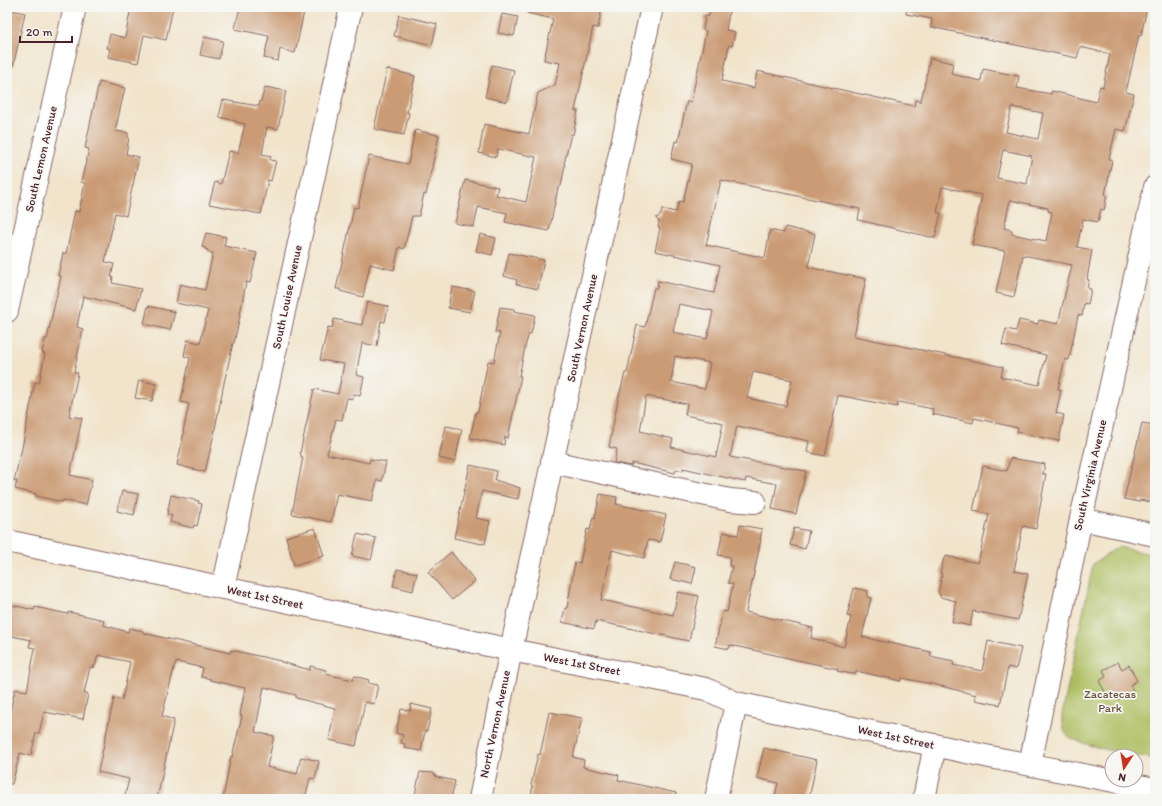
<svg xmlns="http://www.w3.org/2000/svg" width="1162" height="806" viewBox="0 0 1162 806" font-family="Itim,sans-serif">
<style>
.green{fill:#adbe61;stroke:#7c6e46}
.building{fill:#ca9b74;fill-rule:evenodd}
.lines{fill:none;stroke-linecap:round;stroke-linejoin:round}
.minor-casing{stroke:#846463;stroke-width:24}
.minor{stroke:#fff;stroke-width:22}
.labels{text-anchor:middle;dominant-baseline:central;stroke-width:3.5;stroke-linejoin:round;paint-order:stroke}
.street-label{font-size:12px;fill:#4a1f2b;stroke:#f6f6f2}
.park-label{font-size:12px;fill:#684f3b;stroke:#f6f6f2}
</style>
<rect width="100%" height="100%" fill="#f6f6f2"/>
<filter id="ink" filterUnits="userSpaceOnUse"><feTurbulence type="fractalNoise" baseFrequency=".025" numOctaves="2"/><feDisplacementMap in="SourceGraphic" scale="8" xChannelSelector="R" yChannelSelector="G"/><feConvolveMatrix kernelMatrix="1 2 1 2 8 2 1 2 1" color-interpolation-filters="sRGB"/></filter>
<filter id="wash" filterUnits="userSpaceOnUse"><feTurbulence type="fractalNoise" baseFrequency=".012" numOctaves="4" result="noise"/><feDisplacementMap in="SourceGraphic" scale="16" xChannelSelector="R" yChannelSelector="G"/><feGaussianBlur stdDeviation="0.9" result="paint"/><feColorMatrix in="noise" values="0 0 0 0 0 0 0 0 0 0 0 0 0 0 0 0 0 1.4 0 .05"/><feComposite in="paint" operator="in"/></filter>
<g filter="url(#wash)">
<rect width="100%" height="100%" fill="#f1e4cb"/>
<!-- green -->
<path class="green" d="M1118,547L1155,555V759C1138,756 1074,746 1065,733C1063,729 1063,720 1062,715L1093,564Z"/>
<g id="blocks">
<!-- building -->
<g class="building">
<path d="M131,7H173L166,40L144,35L138,63L108,57L110,49L107,48L110,34L125,38Z"/>
<path d="M240,7H305L295,53L280,49L278,61L264,58L269,36L235,29Z"/>
<path d="M527,7H602L598,28L593,27L575,111H578L573,135L571,134L564,164L565,165L561,186L558,188L549,231L505,222L507,213L478,207L474,227L455,223L465,180L498,187L496,195L526,202L536,157L498,149L496,157L479,153L484,124L529,134L538,93L555,85L560,63L544,60L553,19L527,13Z"/>
<path d="M711,7H730L726,30L735,32L732,46L729,45L722,81L754,88L757,71L914,106L915,100L921,101L930,58L953,63L951,74L981,81L983,69L1019,76L1017,88L1051,94L1052,91L1096,102L1100,86L1103,87L1110,54L1080,47L1077,58L931,27L932,19L906,14L907,7H1147L1141,36L1139,35L1126,92L1134,94L1125,131L1116,129L1109,159L1112,160L1105,195H1107L1104,210L1101,209L1098,222L1083,219L1077,247L1092,250L1087,279L1089,280L1087,288L1091,289L1088,304L1084,303L1082,316L1078,315L1069,360L1065,359L1058,389L1061,390L1056,413L1064,415L1059,441L1017,432L1018,428L974,418L973,423L932,414L933,409L898,402L897,407L838,395L825,456L807,452L809,441L737,426L730,457L806,471L796,514L772,509L777,484L746,478L745,482L683,468V471L676,469L675,473L632,463V466L614,463L617,449L609,447L618,400L625,373H627L637,325L645,327L654,288H657L658,281L714,293L720,265L655,251L660,228L658,227L659,222L656,218L661,215L662,209L676,212L679,201L683,202L692,164L671,159L675,141L678,142L687,101L691,102L706,31L703,30L705,16H709ZM1012,107L1043,113L1038,139L1006,132ZM1003,150L1032,156L1027,184L997,178ZM721,180L860,209L858,220L935,238L941,213H937L942,187L982,195L972,245L1005,251L996,293L1014,297L1023,255L1072,265L1058,324L1039,320L1038,324L1019,320L1016,331L1006,329L1002,345L1046,355L1039,385L1001,377L1003,367L854,336L866,279L808,267L815,234L785,227L784,233L770,230L765,258L706,245ZM1010,200L1048,208V211L1052,212L1046,241L1012,234V230L1004,228ZM679,304L713,311L707,339L673,332ZM675,356L710,363L705,389L671,382ZM753,372L792,380L786,406L747,398ZM646,396L687,404L685,415L723,423L716,457L671,447L673,439L640,431Z"/>
<path d="M7,9L25,13L13,67H7Z"/>
<path d="M502,14L518,17L514,36L498,33Z"/>
<path d="M399,15L437,24L432,45L394,36Z"/>
<path d="M204,37L223,41L219,59L200,55Z"/>
<path d="M492,65L514,70L507,102L485,97Z"/>
<path d="M387,69L415,76L407,112L409,113L404,135L374,129Z"/>
<path d="M99,82L125,88L115,131L128,133V137L129,138L126,154L139,157L126,216L115,213L105,262L114,264L111,277H113L112,283L141,289L136,309L83,296L77,327L83,329L74,372L78,373L69,416L82,418L70,475L92,480L86,505L63,500L62,502L36,496V494L15,489L17,481H14L22,448L35,382L39,383L45,354L42,353L45,339H47L61,276H58L63,253L66,254L75,211L79,212L85,183L81,182L89,149L85,148Z"/>
<path d="M265,87L286,91L278,129L267,127L262,154L271,156L270,160L276,161L271,181L268,180L261,214L209,204L215,182L221,184L229,151L238,153L245,124L236,122V121L219,117L223,100L259,106L260,101H261Z"/>
<path d="M415,130L439,135L426,195L424,194L419,216H412L404,249L399,247L394,270L370,264L363,297L340,291V289H336L343,258L354,207L358,208L369,156L408,164Z"/>
<path d="M206,233L226,237L224,246L257,253L250,283L246,282L238,325L234,343H233L224,383L214,434L205,472L177,465L184,432H183L189,404L181,402L190,358L184,356L187,340L200,343L208,310L176,303L180,284L205,290L213,253L208,252V250L205,249L206,248L202,247Z"/>
<path d="M480,234L496,238L492,255L476,251Z"/>
<path d="M509,253L544,260L538,289L516,284L517,280L504,276Z"/>
<path d="M452,287L475,291L470,312L448,308Z"/>
<path d="M367,302L388,306L385,322L381,321L377,346L362,343L356,375L364,377L360,396L354,394L353,399L347,398L342,420L336,419L327,454L369,463L370,459L386,462L382,481L377,480L372,501L337,494L331,522L292,514L303,457H301V454L300,453L314,389L338,394L344,364L320,360L328,327L332,328L334,319L362,325Z"/>
<path d="M148,306L175,312L170,330L144,324Z"/>
<path d="M500,307L514,309V311L535,315L531,334H529L526,343L519,376H521L508,438L505,437L504,445L470,438L476,411L478,412L488,361L494,362L500,333L495,332Z"/>
<path d="M139,380L156,384L152,401L135,398Z"/>
<path d="M1142,423L1155,425V503L1140,500L1139,502L1124,499Z"/>
<path d="M446,426L462,429L455,462L439,458Z"/>
<path d="M1010,458L1045,464L1043,474H1046L1036,529L1023,526L1014,571L1028,574L1018,620L973,611L970,626L952,622L956,601L940,597V594L938,593L942,576H941L942,573H940L944,558H946V556L978,563L989,514L973,511L983,466L1007,471Z"/>
<path d="M470,465L497,471L495,480L520,488L518,499L482,491L476,518L490,521L485,544L483,543L482,544L454,538Z"/>
<path d="M122,491L138,494L134,515L117,511Z"/>
<path d="M600,494L617,497L616,504L666,515L660,542L648,540L644,558L612,550L601,600L673,615L678,592L699,596L689,641L596,621L594,629L562,622L565,608H567L575,562L580,563L587,529L590,530L593,517L595,518Z"/>
<path d="M171,495L199,501L198,503L202,504L197,526L194,525L193,528L170,522L172,515L167,514Z"/>
<path d="M740,525L762,529L760,539H761L746,612L813,628L811,638L844,647L851,617L847,616L854,588L868,591L867,597L871,598L862,637L931,652L930,656L954,661L953,665L982,671L988,641L1021,648L1016,669L1008,667L1000,705L975,700L976,695L937,685L901,678V681L856,671V674H852L837,671L838,669L730,645L729,649L715,646L723,611L727,612L733,584L728,583L732,566H729L730,557L718,555L723,532L738,535Z"/>
<path d="M315,528L324,556L294,565L286,537Z"/>
<path d="M794,528L809,531L805,549L790,545Z"/>
<path d="M357,534L376,538L371,560L352,556Z"/>
<path d="M451,552L475,581L452,600L428,572Z"/>
<path d="M675,562L696,567L692,584L670,579Z"/>
<path d="M397,569L417,573L413,591L393,586Z"/>
<path d="M7,604L34,610L35,607L68,614L69,612L104,620L103,625L128,632L129,628L143,631V633L230,653L231,650L281,661V662L310,670V666L326,670L325,674L353,680L354,676L369,680L368,683L378,685L374,704L365,702L356,746L329,740L335,708L296,698V695L264,687L255,732L274,736L267,767L297,774L301,757L319,761L315,779L310,778L305,799H223L231,756L232,757L242,716L240,715L245,688L210,680L211,679L201,677L203,668L177,662L176,664H175L162,716L174,720L157,799H124L129,779L98,772L114,698L122,700L130,662L98,655L95,666H94V668L90,667L84,693L88,694L83,719L44,712L39,733H36L31,756L20,753L12,784H7V728L10,712L15,689L27,691L35,648L29,647L31,640L7,635Z"/>
<path d="M1118,662L1122,669L1129,665L1137,681L1130,685L1134,692L1118,700L1115,694L1108,697L1099,681L1106,677L1103,670Z"/>
<path d="M411,704L432,709L427,731H425L421,751L404,748L405,744L401,743L403,735L396,733L401,709L410,711Z"/>
<path d="M549,712L582,718L573,757L584,760L583,767L619,775L618,780L676,793V799H530L533,786L531,785L538,754L540,755Z"/>
<path d="M764,748L817,760L809,799H789L775,796L778,783L757,778Z"/>
<path d="M420,772L433,773L437,777L455,781L451,799H414Z"/>
</g>
</g>
</g>
<g filter="url(#ink)">
<use href="#blocks" fill-opacity="0" stroke="#846463" stroke-width="1"/>
<g class="lines">
<defs>
<g id="minor">
<path d="M7,311L75,7"/>
<path d="M552,462L730,500L755,502"/>
<path d="M1081,519L1155,535"/>
<path d="M7,541L511,650L706,689L736,703L990,757L1155,789"/>
<path d="M223,588L351,7"/>
<path d="M1030,764L1081,519L1155,187"/>
<path d="M480,799L511,650L652,7"/>
<path d="M716,799L736,703"/>
<path d="M924,799L935,745"/>
</g>
</defs>
<!-- minor casing -->
<use href="#minor" class="minor-casing"/>
<!-- minor -->
<use href="#minor" class="minor"/>
</g>
</g>
<g class="labels">
<!-- street labels -->
<g class="street-label">
<text transform="translate(41 159) rotate(-77)">South Lemon Avenue</text>
<text transform="translate(287 297) rotate(-78)">South Louise Avenue</text>
<text transform="translate(582 328) rotate(-78)">South Vernon Avenue</text>
<text transform="translate(1090 475) rotate(-77)">South Virginia Avenue</text>
<text transform="translate(265 597) rotate(12)">West 1st Street</text>
<text transform="translate(582 664) rotate(11)">West 1st Street</text>
<text transform="translate(495 724) rotate(-78)">North Vernon Avenue</text>
<text transform="translate(896 737) rotate(12)">West 1st Street</text>
</g>
<!-- park labels -->
<g class="park-label">
<text x="1110" y="694">Zacatecas<tspan x="1110" dy="14">Park</tspan></text>
</g>
</g>
<!-- margin -->
<rect width="1162" height="806" fill="none" stroke="#f6f6f2" stroke-width="24"/>
<!-- north arrow -->
<g transform="translate(1124 768) rotate(192)"><circle r="19" fill="#f6f6f2" stroke="#b1a0a2"/>
<path d="M0-3L7 15L0 10L-7 15Z" fill="#c8321e"/>
<text y="-6" font-size="11" font-weight="bold" text-anchor="middle" fill="#4a1f2b">N</text>
</g>
<!-- scale -->
<path d="M20 36v6h52v-6" fill="none" stroke="#4a1f2b" stroke-width="2"/>
<text x="26" y="36" font-size="12" fill="#4a1f2b" stroke="#f6f6f2" stroke-width="3" paint-order="stroke">20 m</text>
</svg>
